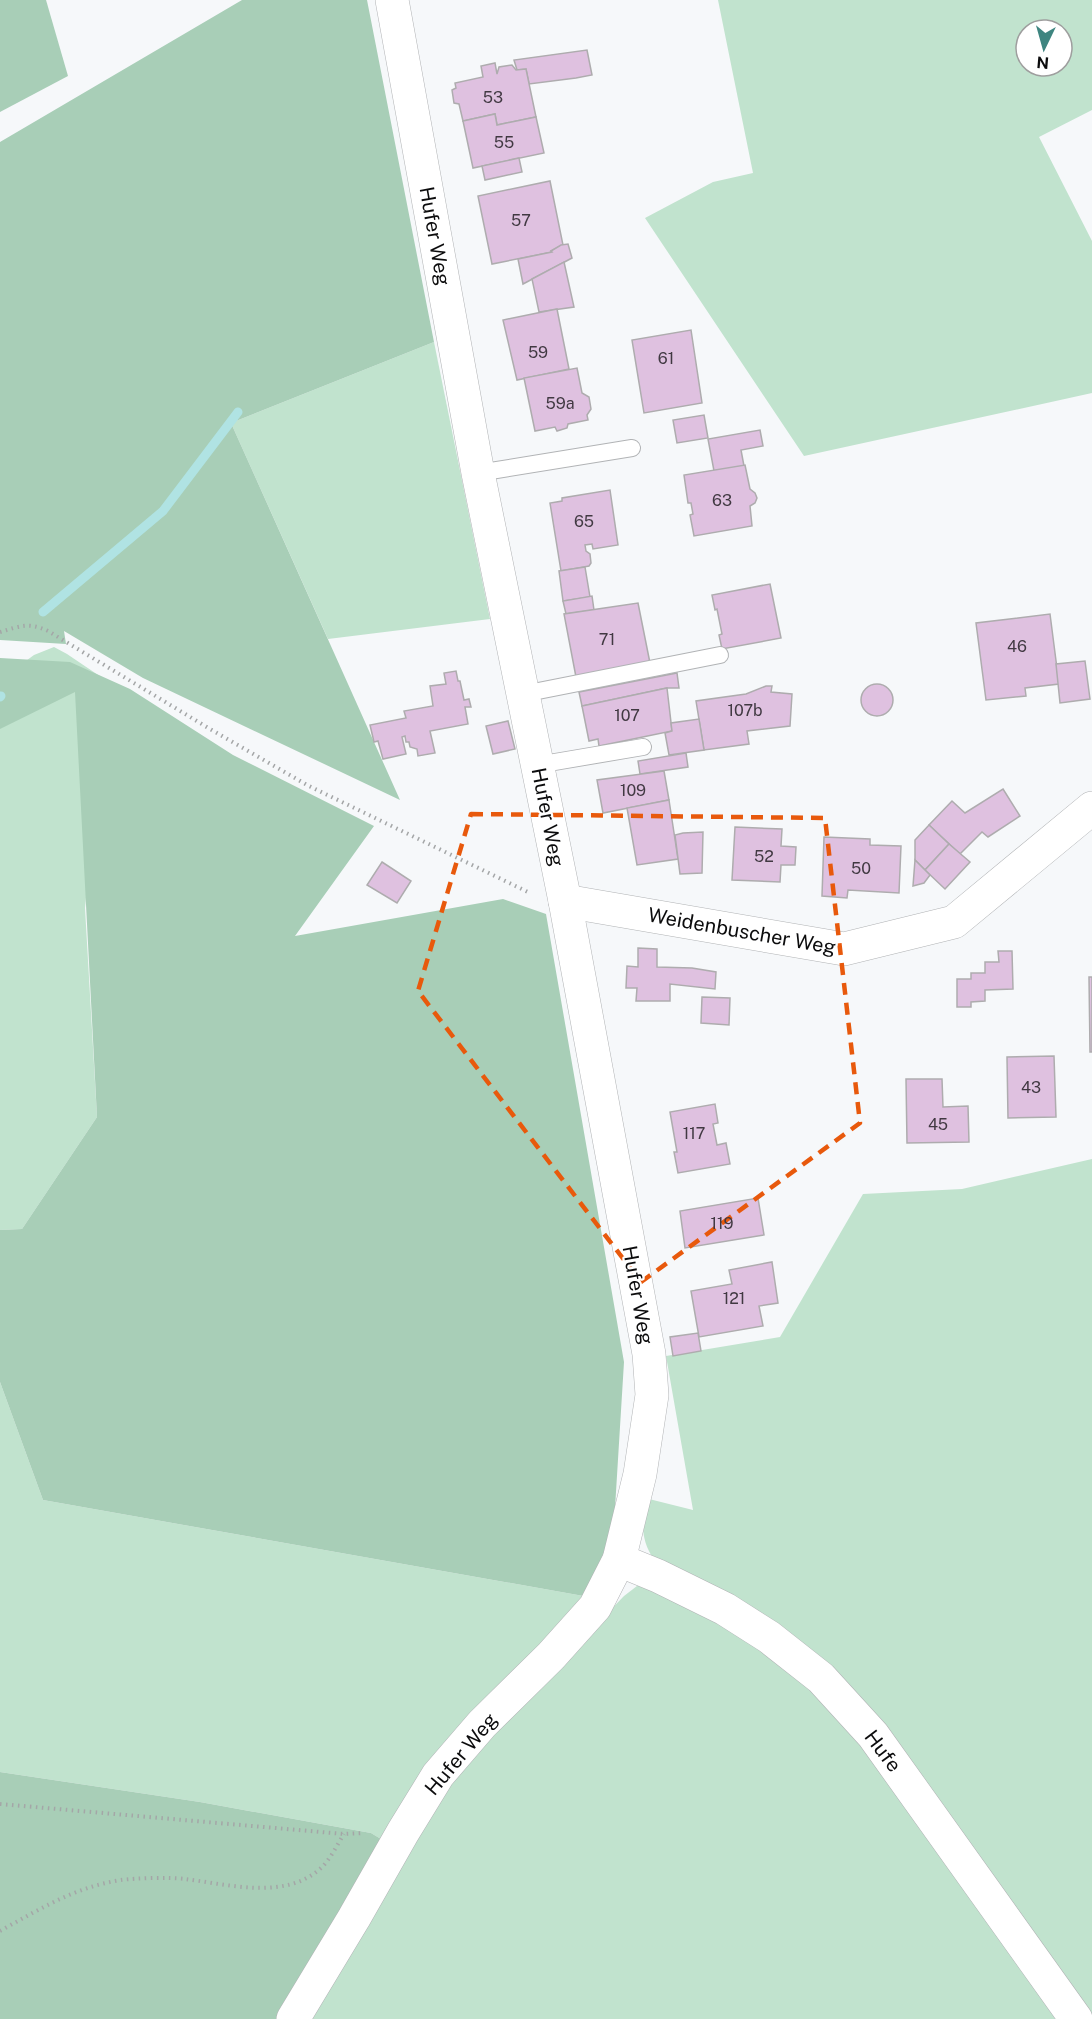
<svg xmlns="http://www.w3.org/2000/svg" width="1092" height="2019" viewBox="0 0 1092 2019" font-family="'Public Sans',sans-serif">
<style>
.green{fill:#c1e3ce;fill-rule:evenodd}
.forest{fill:#a8ceb7}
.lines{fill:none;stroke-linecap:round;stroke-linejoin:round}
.stream{stroke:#b0e3e3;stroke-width:9}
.building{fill:#dfc1e0;stroke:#aeacae;stroke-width:1.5}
.lane-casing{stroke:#b1b3b5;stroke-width:18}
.street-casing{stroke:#b1b3b5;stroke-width:34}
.path{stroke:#a4a6a7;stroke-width:4;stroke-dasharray:1.5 4.5;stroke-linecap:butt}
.lane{stroke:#fff;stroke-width:16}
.street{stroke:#fff;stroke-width:33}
.marked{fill:none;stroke:#e8590c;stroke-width:4.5;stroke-dasharray:12 8;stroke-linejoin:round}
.labels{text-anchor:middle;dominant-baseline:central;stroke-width:4.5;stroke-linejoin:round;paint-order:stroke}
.number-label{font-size:16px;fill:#413942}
.street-label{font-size:20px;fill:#0c0c0d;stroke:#fff}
</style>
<rect width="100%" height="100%" fill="#f6f8fa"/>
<!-- green -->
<g class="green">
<path d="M718,0H1092V110L1039,137L1092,241V393L804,456L645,218L713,182L753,173ZM1026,30H1062V66H1026Z"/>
<path d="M434,342L490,619L328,639L231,423Z"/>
<path d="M54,647L67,654L107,681L85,908L97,1117L22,1229L0,1230V680L34,655Z"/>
<path d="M1092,1159V2019L895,1753L655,1561C640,1540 642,1523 645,1498L693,1510L666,1356L780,1337L863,1194L962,1189Z"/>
<path d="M0,1382L43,1500L589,1597L386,1842L371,1833L200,1802L0,1772Z"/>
<path d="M637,1586H661L818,1688L1066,2019H306L464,1762L624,1596Z"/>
</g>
<!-- forest -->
<g class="forest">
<path d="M0,0H46L68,76L0,112Z"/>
<path d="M242,0H367L434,342L231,423L400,800L143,678L64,631L66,644L0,640V142Z"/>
<path d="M0,658L70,662L130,689L233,755L374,826L295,936L503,899L546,914L624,1362L615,1508L607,1548L589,1597L43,1500L0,1382V1230L22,1229L97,1117L75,692L0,729Z"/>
<path d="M0,1772L200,1802L371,1833L386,1842L280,2019H0Z"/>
</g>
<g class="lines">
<!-- stream -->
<g class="stream">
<path d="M43,612L163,511L238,412"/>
<path d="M0,697L1,696"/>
</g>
</g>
<!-- building -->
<g class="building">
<path d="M587,50L592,75L576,78L529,84L526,69L517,70L514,60Z"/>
<path d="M495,63L497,74L499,67L512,65L516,70L526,69L536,117L497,125L495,114L463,121L459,104L454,103L452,90L456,88L455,83L483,77L481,66Z"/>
<path d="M495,114L497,125L536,117L544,153L473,168L463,121Z"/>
<path d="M519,158L522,172L485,180L482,166Z"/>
<path d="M550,181L563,245L551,251L552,252L492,264L478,196Z"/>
<path d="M568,244L572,258L523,284L518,259L552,252L551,251L561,245Z"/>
<path d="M564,262L574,307L539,312L532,279Z"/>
<path d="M557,309L569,369L517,380L503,320Z"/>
<path d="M691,330L702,403L644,413L632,340Z"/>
<path d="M577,368L582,393L589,397L591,409L587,415L588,420L568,424L567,428L557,431L555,427L535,431L524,378Z"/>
<path d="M704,415L708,438L677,443L673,420Z"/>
<path d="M760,430L763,446L741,450L744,466L714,471L708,439Z"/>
<path d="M745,465L750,489L755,493L757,498L755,503L750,506L752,526L694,536L690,515L693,514L691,503H688L684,475Z"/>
<path d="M610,490L618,545L593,549L592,544L585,545L586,551L590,554L591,563L589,566L561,571L550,503L562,501V498Z"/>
<path d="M585,567L590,597L563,601L559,571Z"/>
<path d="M770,584L781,638L722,649L719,635L722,634L717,609L715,610L712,595Z"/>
<path d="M592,596L594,610L566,614L563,601Z"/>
<path d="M638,603L650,663L576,677L564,614Z"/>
<path d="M1050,614L1059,684L1025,688L1026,696L986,700L976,623Z"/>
<path d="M1085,661L1090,699L1060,703L1056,664Z"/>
<path d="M456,671L458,681H460L464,700L469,699L471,707H465L468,724L430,731L435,753L418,756L417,749L410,747L409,742H406L405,736L402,737L406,754L383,759L378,741L374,742L370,725L406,718L404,711L433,706L430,686L446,684L444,673Z"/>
<path d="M677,673L679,688H667L582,706L579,692Z"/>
<circle cx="877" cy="700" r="16"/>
<path d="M766,686H772L771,692L792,694L790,726L747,731L749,744L704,750L696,701L746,694Z"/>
<path d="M667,688L672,731L599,746L598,739L589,741L582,706Z"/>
<path d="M699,719L704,750L669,755L665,733L672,731L671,723Z"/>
<path d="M508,721L515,749L493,754L486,726Z"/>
<path d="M686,753L688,767L640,774L638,761Z"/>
<path d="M664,771L669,800L603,813L597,780Z"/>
<path d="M1003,789L1020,816L988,837L982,832L960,854L929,825L952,801L965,813Z"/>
<path d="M669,800L678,859L637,865L627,808Z"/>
<path d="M929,825L949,844L925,870L915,860V840Z"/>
<path d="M735,827L782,829L781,846L796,847L795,865H781L780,882L732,880Z"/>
<path d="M703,832L702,873L680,874L675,835L683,833Z"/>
<path d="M824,837L870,839V845L901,846L899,893L848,890L847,898L822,896Z"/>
<path d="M949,844L970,862L945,889L925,870Z"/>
<path d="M915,860L930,875L924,883L913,886Z"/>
<path d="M382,862L411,881L397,903L367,885Z"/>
<path d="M638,948L657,949V967L692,968L716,972L715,989L670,984V1001H636L637,988H626L627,966L638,967Z"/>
<path d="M998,951H1012L1013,989L985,990V1001L971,1002V1007H957V979H971V973H985V962H999Z"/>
<path d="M1089,977H1092V1052H1090Z"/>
<path d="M702,997L730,998L729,1025L701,1023Z"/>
<path d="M1054,1056L1056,1117L1008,1118L1007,1057Z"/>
<path d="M906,1079H942L943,1107L968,1106L969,1142L907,1143Z"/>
<path d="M715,1104L718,1123L713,1124L717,1145L726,1143L730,1164L678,1173L674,1152H677L670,1112Z"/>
<path d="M758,1198L764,1235L685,1248L680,1211Z"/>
<path d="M772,1262L778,1303L759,1306L763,1326L699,1337L691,1291L732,1284L729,1270Z"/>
<path d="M698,1333L701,1351L673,1356L670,1337Z"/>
</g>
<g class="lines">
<defs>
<g id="lane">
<path d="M478,473L632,448"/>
<path d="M523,694L720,655"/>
<path d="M537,765L643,747"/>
</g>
<g id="street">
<path d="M565,901L844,949L954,922L1092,808"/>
<path d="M619,1560L658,1576L725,1609L769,1637L821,1678L873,1735L1076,2019"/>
<path d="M293,2019L354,1918L403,1832L438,1775L482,1724L551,1656L595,1607L619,1560L640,1474L652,1395L649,1354L565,901L478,473L392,0"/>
</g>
</defs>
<!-- lane casing -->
<use href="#lane" class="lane-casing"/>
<!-- street casing -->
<use href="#street" class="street-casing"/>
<!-- path -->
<g class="path">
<path d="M0,632C20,626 29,622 48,631L210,729L309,786L530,893"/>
<path d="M0,1804L344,1834L364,1833"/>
<path d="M0,1931C40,1909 75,1887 121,1880C137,1878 168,1877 185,1879C227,1884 285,1901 321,1868C330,1860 337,1845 344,1834"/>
</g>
<!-- lane -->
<use href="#lane" class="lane"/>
<!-- street -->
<use href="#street" class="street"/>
</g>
<!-- marked area -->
<path class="marked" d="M471,814L825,818L860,1123L641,1282L418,991Z"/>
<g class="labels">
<!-- number labels -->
<g class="number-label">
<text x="493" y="97">53</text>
<text x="504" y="142">55</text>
<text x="521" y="220">57</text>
<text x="538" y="352">59</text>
<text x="666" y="358">61</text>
<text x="560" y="403">59a</text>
<text x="722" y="500">63</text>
<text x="584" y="521">65</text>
<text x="607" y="639">71</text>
<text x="1017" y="646">46</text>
<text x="745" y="710">107b</text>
<text x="627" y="715">107</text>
<text x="633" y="790">109</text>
<text x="764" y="856">52</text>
<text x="861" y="868">50</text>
<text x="1031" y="1087">43</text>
<text x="938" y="1124">45</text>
<text x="694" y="1133">117</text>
<text x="722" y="1223">119</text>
<text x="734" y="1298">121</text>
</g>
<!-- street labels -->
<g class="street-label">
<text transform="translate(435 236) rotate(80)">Hufer Weg</text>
<text transform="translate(548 817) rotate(79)">Hufer Weg</text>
<text transform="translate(742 931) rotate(10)">Weidenbuscher Weg</text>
<text transform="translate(638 1295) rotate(80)">Hufer Weg</text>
<text transform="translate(883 1751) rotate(53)">Hufe</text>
<text transform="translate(461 1754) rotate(-50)">Hufer Weg</text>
</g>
</g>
<!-- north arrow -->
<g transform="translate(1044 48) rotate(185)"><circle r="28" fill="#ffffff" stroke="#9e9e9e" stroke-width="1.5"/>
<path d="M0-4.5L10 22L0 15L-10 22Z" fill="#3e8580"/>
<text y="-9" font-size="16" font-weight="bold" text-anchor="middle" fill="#0c0c0d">N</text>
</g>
</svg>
